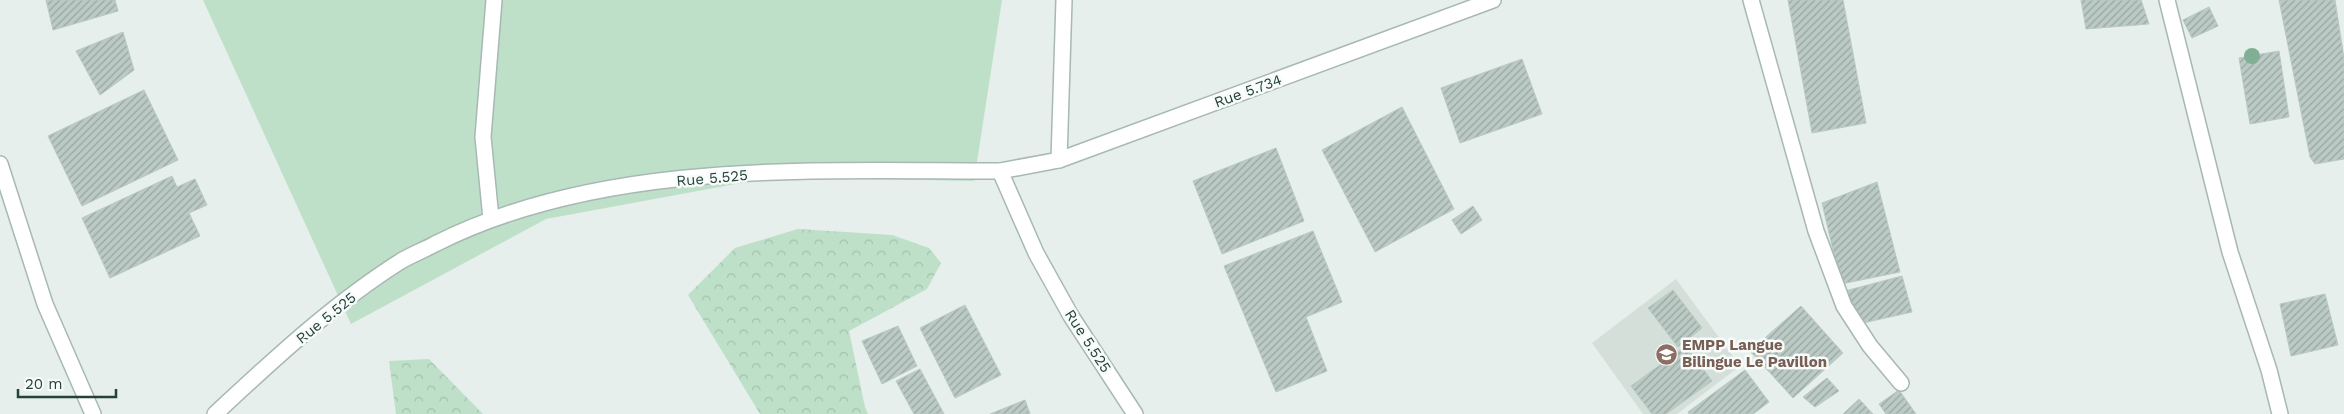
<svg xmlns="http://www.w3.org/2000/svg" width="2344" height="414" viewBox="0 0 2344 414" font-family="'Work Sans',sans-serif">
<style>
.built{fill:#d4dfda}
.grass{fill:#bee0c9}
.forest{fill:url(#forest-crowns)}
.building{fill:url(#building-hatch);stroke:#b8c9c3}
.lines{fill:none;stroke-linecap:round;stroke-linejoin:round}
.minor-casing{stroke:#a8b8b3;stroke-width:18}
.minor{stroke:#fff;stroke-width:15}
.tree{fill:#80af95}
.labels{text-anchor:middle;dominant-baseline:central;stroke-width:5;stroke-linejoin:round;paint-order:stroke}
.street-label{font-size:15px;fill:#24423b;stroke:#f7fbf9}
.education-label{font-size:15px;font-weight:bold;fill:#785e54;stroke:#f7fbf9;text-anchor:start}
</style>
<defs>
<pattern id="forest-crowns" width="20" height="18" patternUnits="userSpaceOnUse" patternTransform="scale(1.25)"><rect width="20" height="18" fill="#bee0c9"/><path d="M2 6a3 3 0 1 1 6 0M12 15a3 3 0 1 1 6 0" fill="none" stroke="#a3c1ae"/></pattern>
<pattern id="building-hatch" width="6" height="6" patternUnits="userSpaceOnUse" patternTransform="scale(1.25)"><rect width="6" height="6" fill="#bbcac4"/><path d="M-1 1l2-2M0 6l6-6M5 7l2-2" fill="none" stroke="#98a6a0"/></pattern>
</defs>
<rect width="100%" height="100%" fill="#e6efeb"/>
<!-- built -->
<path class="built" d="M1676,279L1740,366L1677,414H1643L1592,343Z"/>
<!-- grass -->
<path class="grass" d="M203,0H1002L974,181L774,177L546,219L351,324Z"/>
<!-- forest -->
<g class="forest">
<path d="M798,229L892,235L929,248L941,263L927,289L849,331L865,407L868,414H760L688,295L735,248Z"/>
<path d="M429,359L483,414H396L389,361Z"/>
</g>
<!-- building -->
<g class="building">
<path d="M46,0H115L118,11L53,30Z"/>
<path d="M1788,0H1843L1866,123L1812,133Z"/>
<path d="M2081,0H2141L2149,24L2086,29Z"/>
<path d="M2279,0H2335L2344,58V159L2315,164L2310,157Z"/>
<path d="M2209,7L2218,26L2192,38L2183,20Z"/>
<path d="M123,32L134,70L100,95L76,51Z"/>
<path d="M2279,51L2289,117L2250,124L2239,58Z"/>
<path d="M1522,59L1542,114L1460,143L1441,88Z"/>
<path d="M144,90L178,160L82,206L48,136Z"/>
<path d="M1402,107L1454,209L1375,252L1322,150Z"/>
<path d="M1276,148L1304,221L1222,254L1193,181Z"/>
<path d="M172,176L177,187L195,179L207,205L189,213L200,236L110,278L82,218Z"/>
<path d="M1877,182L1900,272L1841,284L1822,203Z"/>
<path d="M1473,206L1482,220L1461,234L1452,220Z"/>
<path d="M1313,231L1342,302L1306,317L1327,371L1276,392L1224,266Z"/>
<path d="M1902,276L1912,312L1863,323L1845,291Z"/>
<path d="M1673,290L1702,328L1678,347L1648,308Z"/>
<path d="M2325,294L2338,345L2291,356L2280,304Z"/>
<path d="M965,305L1001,375L955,398L920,328Z"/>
<path d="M1801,306L1843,353L1793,398L1750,351Z"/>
<path d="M898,326L917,366L882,384L862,341Z"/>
<path d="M1686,346L1712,381L1666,414H1652L1631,386Z"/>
<path d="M920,369L944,414H914L896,381Z"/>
<path d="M1745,370L1769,402L1753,414H1689L1688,412Z"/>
<path d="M1827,378L1839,391L1815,407L1803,397Z"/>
<path d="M1899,390L1916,414H1886L1879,404Z"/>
<path d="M1859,399L1873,414H1843Z"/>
<path d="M1025,400L1030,414H990Z"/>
</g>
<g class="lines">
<defs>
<g id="minor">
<path d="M1751,0L1816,231L1844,306L1870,346L1901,383"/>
<path d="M2167,0L2230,252L2269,370L2280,414"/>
<path d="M1059,160L1064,0"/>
<path d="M0,164L45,304L93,414"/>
<path d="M1000,171L1059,160L1493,0"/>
<path d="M491,219L483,137L494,0"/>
<path d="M215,414C273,360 333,304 401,261C411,255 424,250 435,244C603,159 817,171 1000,171L1036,253L1071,316L1135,414"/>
</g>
</defs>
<!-- minor casing -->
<use href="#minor" class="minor-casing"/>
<!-- minor -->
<use href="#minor" class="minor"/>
</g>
<!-- trees -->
<circle class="tree" cx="2252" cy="56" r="8"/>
<!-- icons -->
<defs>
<symbol id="school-disc" viewBox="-11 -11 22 22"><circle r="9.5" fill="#8d6e63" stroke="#f7fbf9"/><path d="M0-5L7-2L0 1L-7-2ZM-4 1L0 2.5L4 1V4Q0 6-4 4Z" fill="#fff"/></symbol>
</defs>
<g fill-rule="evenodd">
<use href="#school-disc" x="1654" y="342" width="25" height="25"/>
</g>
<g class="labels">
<!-- street labels -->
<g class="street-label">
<text transform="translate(1248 91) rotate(-20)">Rue 5.734</text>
<text transform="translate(712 178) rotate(-5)">Rue 5.525</text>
<text transform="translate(326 318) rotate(-39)">Rue 5.525</text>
<text transform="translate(1088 341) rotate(57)">Rue 5.525</text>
</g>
<!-- education labels -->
<g class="education-label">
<text x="1682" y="345">EMPP Langue<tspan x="1682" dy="17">Bilingue Le Pavillon</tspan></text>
</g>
</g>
<!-- scale -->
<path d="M18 389v8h98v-8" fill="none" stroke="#24423b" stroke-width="2.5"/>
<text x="25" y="389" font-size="15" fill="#24423b" stroke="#f7fbf9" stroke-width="4" paint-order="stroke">20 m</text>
</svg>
